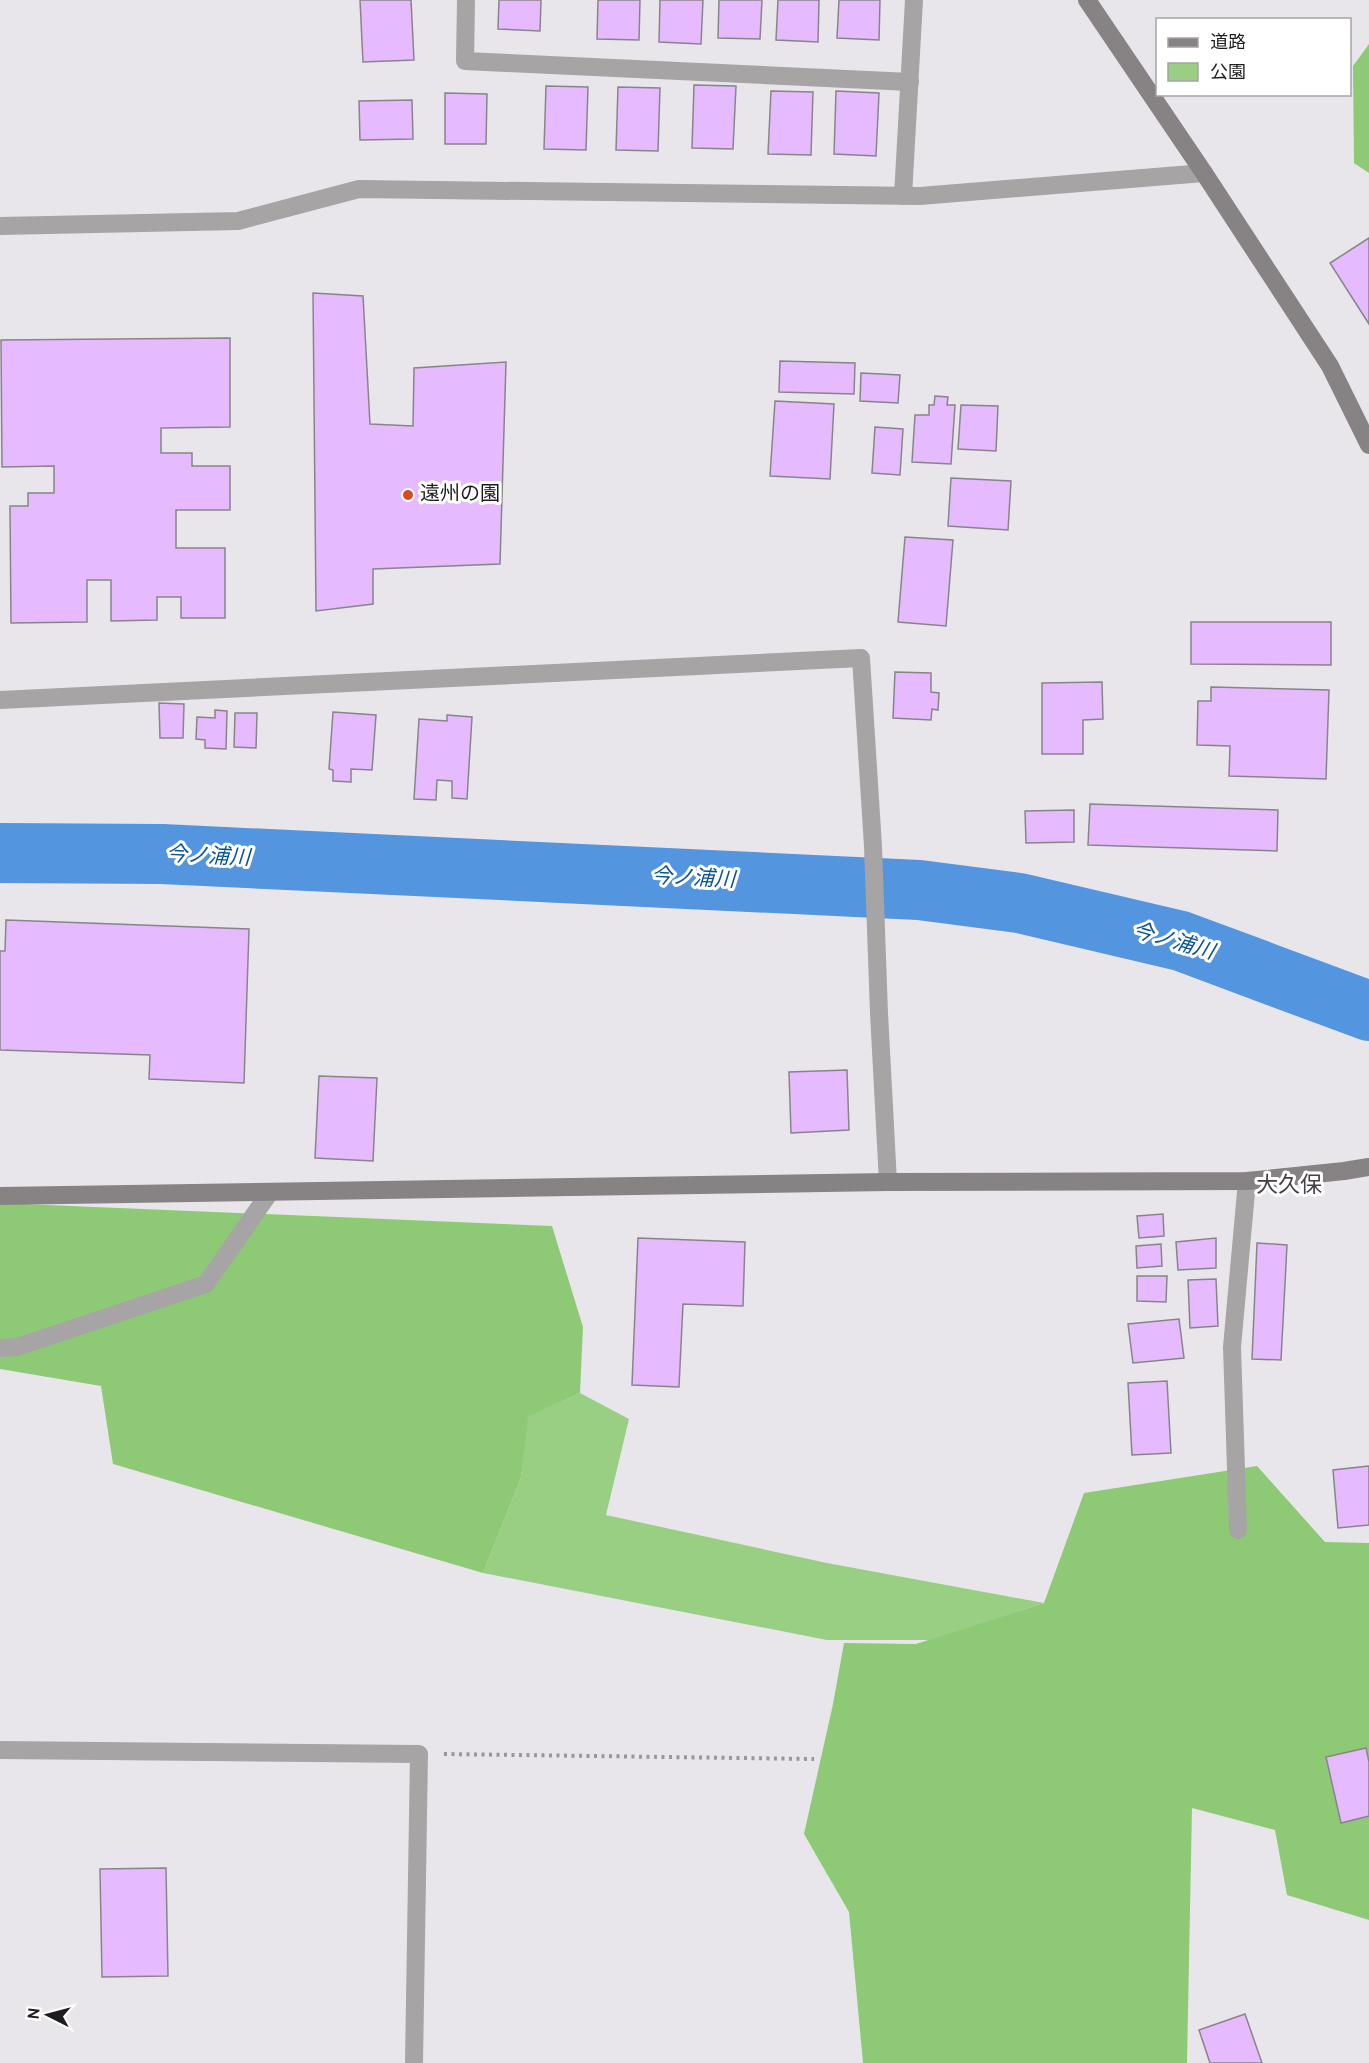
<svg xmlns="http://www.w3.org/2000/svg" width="1369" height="2063" viewBox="0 0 1369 2063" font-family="Overpass,'Noto Sans JP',sans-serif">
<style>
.green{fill:#99cf83}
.forest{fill:#8eca76}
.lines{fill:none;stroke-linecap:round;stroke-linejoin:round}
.river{stroke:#5495df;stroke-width:60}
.building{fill:#e5bafe;stroke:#88858a;stroke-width:1.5}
.path{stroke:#98969a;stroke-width:4;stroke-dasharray:3 4.5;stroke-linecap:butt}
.street{stroke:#a6a4a5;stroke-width:18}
.secondary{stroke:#878385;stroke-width:18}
.poi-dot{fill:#d34b1f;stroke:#fff;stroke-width:2}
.labels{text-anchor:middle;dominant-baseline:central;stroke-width:6;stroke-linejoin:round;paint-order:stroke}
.poi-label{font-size:20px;fill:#1d1c1e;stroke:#fff;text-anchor:start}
.water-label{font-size:21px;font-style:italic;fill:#0b5295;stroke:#fff}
.quarter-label{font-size:22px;fill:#444145;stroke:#fff}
</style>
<rect width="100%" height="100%" fill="#e9e6eb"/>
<!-- green -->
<path class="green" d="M580,1393L629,1419L606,1515L827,1563L1044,1603L930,1640H827L483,1573L521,1478L527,1417Z"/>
<!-- forest -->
<g class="forest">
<path d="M1369,44V173L1354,163L1353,66Z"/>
<path d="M0,1203L552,1226L583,1327L580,1393L528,1417L521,1478L483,1573L113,1464L101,1386L0,1369Z"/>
<path d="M1257,1466L1325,1542L1369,1543V1920L1287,1895L1275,1830L1192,1808L1187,2063H863L849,1912L804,1834L833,1704L844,1643L916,1644L1044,1603L1084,1493Z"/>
</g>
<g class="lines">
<!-- river -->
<path class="river" d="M0,853L162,854L919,890L1019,903L1181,941L1369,1011"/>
</g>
<!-- building -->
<g class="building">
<path d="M360,0H411L414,60L363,62Z"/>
<path d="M499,0H541L540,31L498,29Z"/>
<path d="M598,0H640L639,40L597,39Z"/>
<path d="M660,0H703L701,44L659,42Z"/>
<path d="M719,0H762L760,39L718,38Z"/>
<path d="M778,0H819L818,42L776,40Z"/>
<path d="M839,0H880L879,40L837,38Z"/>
<path d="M694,85L736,86L733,149L692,148Z"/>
<path d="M546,86L588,87L586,150L544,149Z"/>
<path d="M618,87L660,88L658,151L616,150Z"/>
<path d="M771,91L813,92L811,155L768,154Z"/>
<path d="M836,91L879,93L876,156L834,154Z"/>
<path d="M445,93L487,94L486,144H445Z"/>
<path d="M412,100L413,139L360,140L359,101Z"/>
<path d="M1369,238V324L1330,263Z"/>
<path d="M313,293L363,296L370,424L413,426L414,368L506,362L500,564L373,569V604L316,611Z"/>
<path d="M230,338V427L161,428V453H192V466H230V510H176V548H225V618H181V597H157V620L111,621V580H87V622L11,623L10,506H28V493H54V466L2,467L1,340Z"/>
<path d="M780,361L855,363L854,394L779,392Z"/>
<path d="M861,373L900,375L898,403L860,401Z"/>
<path d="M935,396L948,397L947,405H955L951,464L912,462L915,415H929V405H934Z"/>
<path d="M775,401L834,404L830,479L770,476Z"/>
<path d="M961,405L998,406L996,451L958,449Z"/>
<path d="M875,427L903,429L900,475L872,473Z"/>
<path d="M951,478L1011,481L1008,530L948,526Z"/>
<path d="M905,537L953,540L946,626L898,622Z"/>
<path d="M1191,622H1331V665L1191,664Z"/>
<path d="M895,672L931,673V692L939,693L938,710L932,709L931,720L893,718Z"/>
<path d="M1102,682L1103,719L1083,720V754H1042V683Z"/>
<path d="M1211,687L1329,690L1326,779L1229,776L1230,746L1197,745L1198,701H1211Z"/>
<path d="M159,703L184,704L183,738H160Z"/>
<path d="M215,710L227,711L226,749L205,748V740L196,739L197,717L215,718Z"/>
<path d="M333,712L376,715L372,770L351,769V782L333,781V770L329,769Z"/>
<path d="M235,713H257L256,748L234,747Z"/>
<path d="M447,715L472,717L467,799L452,798V781L437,780L436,800L414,799L419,719L447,721Z"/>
<path d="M1090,804L1278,810L1277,851L1088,845Z"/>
<path d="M1074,810V842L1026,843L1025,811Z"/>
<path d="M6,920L249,929L244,1083L149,1079L150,1055L0,1050V951H5Z"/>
<path d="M847,1070L849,1130L791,1133L789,1072Z"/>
<path d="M319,1076L377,1078L373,1161L315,1158Z"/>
<path d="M1163,1214L1164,1236L1139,1238L1137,1216Z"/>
<path d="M638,1238L745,1242L743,1306L683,1304L679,1387L632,1385Z"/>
<path d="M1216,1238V1268L1178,1270L1176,1242Z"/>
<path d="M1257,1243L1287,1245L1281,1360L1252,1359Z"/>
<path d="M1161,1244L1162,1266L1137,1268L1136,1246Z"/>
<path d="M1137,1276H1167L1166,1302L1137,1301Z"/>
<path d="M1216,1279L1218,1326L1190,1328L1188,1280Z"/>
<path d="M1179,1319L1184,1358L1133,1363L1128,1324Z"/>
<path d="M1167,1381L1171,1453L1132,1455L1128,1383Z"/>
<path d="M1369,1466V1525L1338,1528L1333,1470Z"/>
<path d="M1366,1748L1369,1762V1816L1341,1823L1326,1757Z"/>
<path d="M166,1868L168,1976L102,1977L100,1869Z"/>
<path d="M1245,2014L1262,2063H1210L1199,2030Z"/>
</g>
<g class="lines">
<!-- path -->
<path class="path" d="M444,1754L814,1759"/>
<!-- street -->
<g class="street">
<path d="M466,0L465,61L910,82"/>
<path d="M903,196L914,0"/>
<path d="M0,226L238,221L359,189L920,196L1204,173"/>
<path d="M0,700L861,658L873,846L879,1013L888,1182"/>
<path d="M0,1348L17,1347L206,1284L270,1192"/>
<path d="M1238,1530L1232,1347L1247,1181"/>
<path d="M0,1750L419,1754L414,2063"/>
</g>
<!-- secondary -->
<g class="secondary">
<path d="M1087,0L1204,173L1330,366L1369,445"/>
<path d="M0,1196L888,1182L1247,1181L1344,1171L1369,1167"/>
</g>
</g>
<!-- markers -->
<circle class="poi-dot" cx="408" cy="495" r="6"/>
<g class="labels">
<!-- poi labels -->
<g class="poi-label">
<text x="420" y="495">遠州の園</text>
</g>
<!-- water labels -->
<g class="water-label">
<text transform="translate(208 857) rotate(3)">今ノ浦川</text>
<text transform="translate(693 879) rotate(3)">今ノ浦川</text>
<text transform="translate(1173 942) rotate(16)">今ノ浦川</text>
</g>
<!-- quarter labels -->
<g class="quarter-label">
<text x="1289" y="1186">大久保</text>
</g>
</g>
<!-- legend -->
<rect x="1156" y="18" width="195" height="78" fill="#ffffff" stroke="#a5a4a5" stroke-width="1.5"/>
<rect x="1168" y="38" width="30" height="9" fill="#878385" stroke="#a5a4a5" stroke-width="1.5"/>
<text x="1210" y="48" font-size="18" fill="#1d1c1e">道路</text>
<rect x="1168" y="63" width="30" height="18" fill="#99cf83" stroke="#a5a4a5" stroke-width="1.5"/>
<text x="1210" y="78" font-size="18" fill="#1d1c1e">公園</text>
<!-- north arrow -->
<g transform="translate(48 2015) rotate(276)" stroke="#ffffff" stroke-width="4.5" paint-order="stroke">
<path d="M0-4.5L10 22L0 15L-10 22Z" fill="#1d1c1e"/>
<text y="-9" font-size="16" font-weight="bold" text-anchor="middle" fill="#1d1c1e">N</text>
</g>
</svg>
